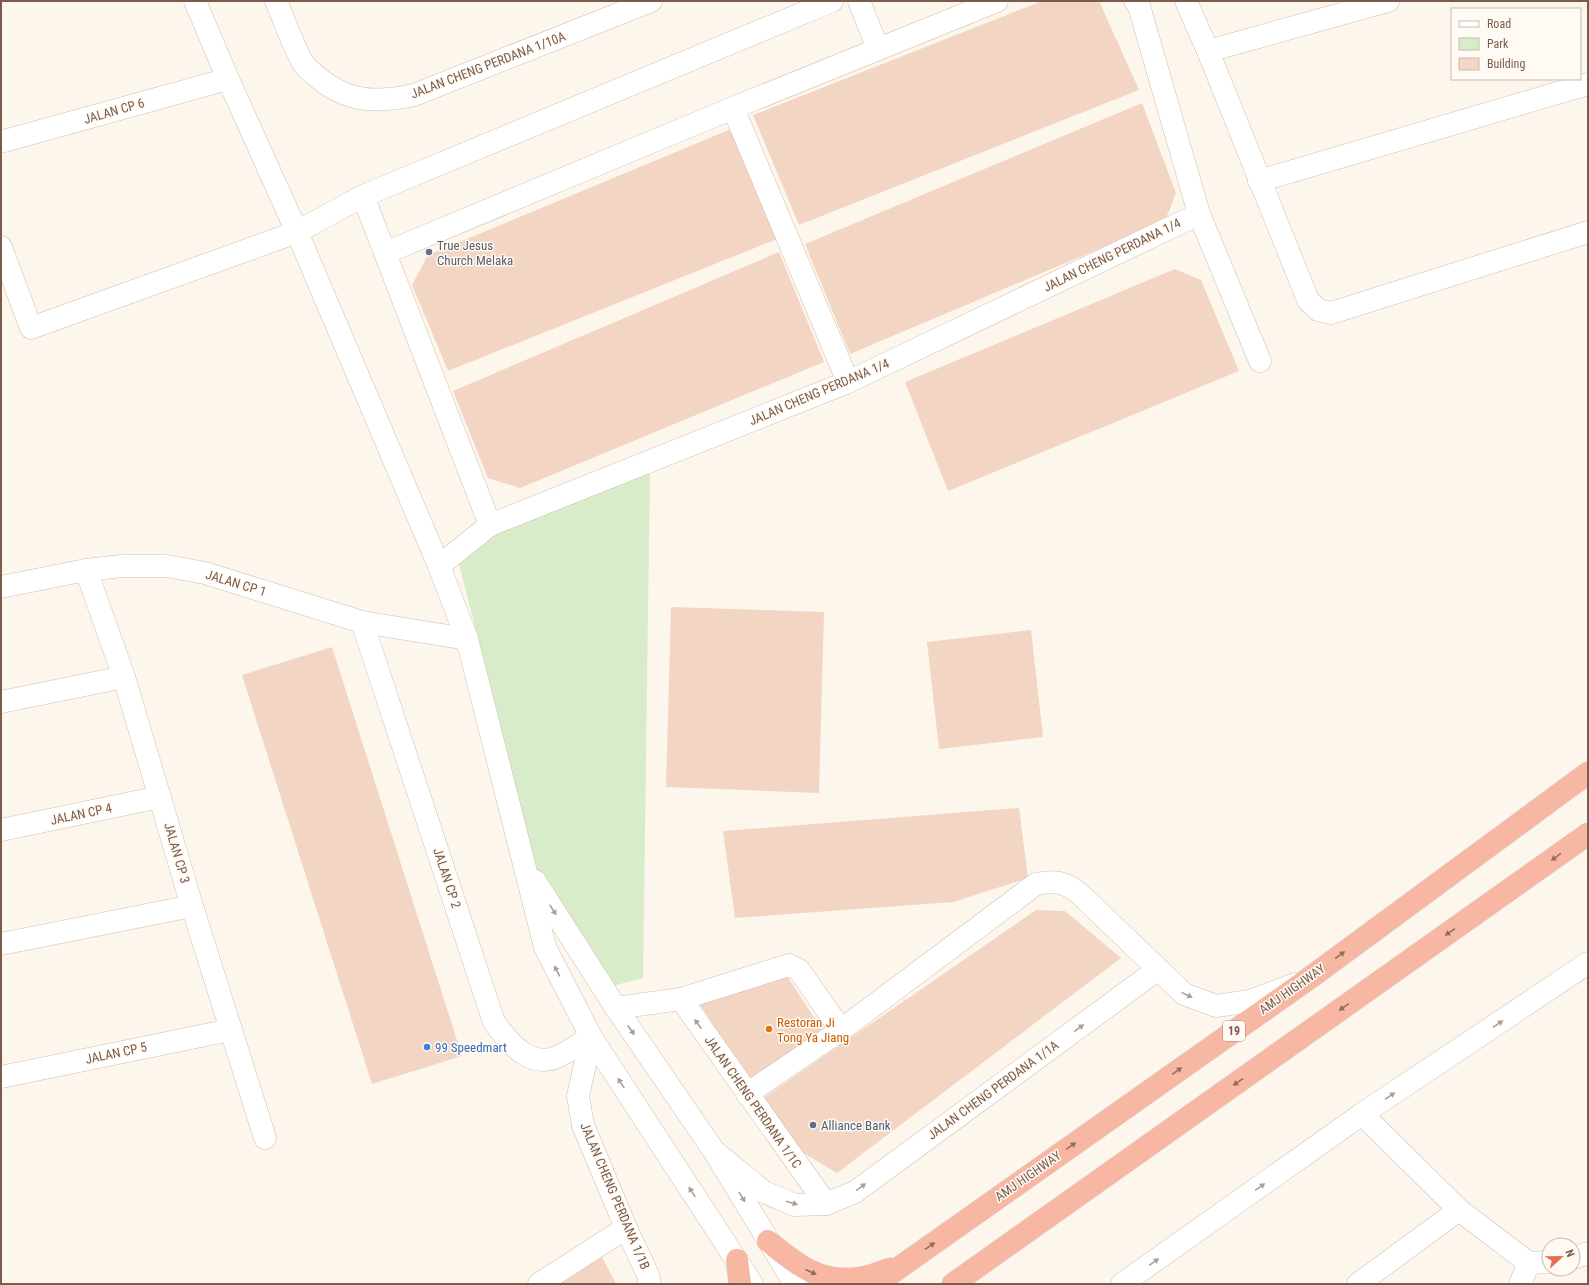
<svg xmlns="http://www.w3.org/2000/svg" width="1589" height="1285" viewBox="0 0 1589 1285" font-family="'Roboto Condensed',sans-serif">
<style>
.green{fill:#d8ecc9}
.building{fill:#f3d5c3}
.lines{fill:none;stroke-linecap:round;stroke-linejoin:round}
.minor-casing{stroke:#d1beb0;stroke-width:23}
.highway-casing{stroke:#dad1cd;stroke-width:23}
.minor{stroke:#fff;stroke-width:22}
.highway{stroke:#f7b7a3;stroke-width:22}
.oneway{fill:#936e5e}
.oneway2{fill:#af9d94}
.worship-dot{fill:#6b7280;stroke:#fffaf3;stroke-width:1.5}
.food-dot{fill:#e8710a;stroke:#fffaf3;stroke-width:1.5}
.shop-dot{fill:#3f7fe0;stroke:#fffaf3;stroke-width:1.5}
.service-dot{fill:#5c6f8a;stroke:#fffaf3;stroke-width:1.5}
.labels{text-anchor:middle;dominant-baseline:central;stroke-width:3;stroke-linejoin:round;paint-order:stroke}
.shield{fill:#fffaf3;stroke:#a28b7f;stroke-width:1}
.shield-label{font-size:12px;font-weight:bold;fill:#7a5c4d}
.street-label{font-size:13px;fill:#7a5c4d;stroke:#fffaf3}
.worship-label{font-size:13px;fill:#5b616d;stroke:#fffaf3;text-anchor:start}
.food-label{font-size:13px;fill:#c56008;stroke:#fffaf3;text-anchor:start}
.shop-label{font-size:13px;fill:#366cbe;stroke:#fffaf3;text-anchor:start}
.service-label{font-size:13px;fill:#4e5e75;stroke:#fffaf3;text-anchor:start}
</style>
<rect width="100%" height="100%" fill="#fdf6ec"/>
<!-- green -->
<path class="green" d="M650,466L643,978L612,986L541,887L454,544Z"/>
<!-- building -->
<g class="building">
<path d="M1042,1H1099L1139,90L799,225L753,115Z"/>
<path d="M1142,103L1176,193L1165,221L850,354L805,244Z"/>
<path d="M731,129L777,239L448,371L412,285L428,255Z"/>
<path d="M779,252L824,362L520,488L488,478L453,391Z"/>
<path d="M1175,269L1201,280L1239,371L948,491L905,382Z"/>
<path d="M671,607L824,612L819,793L666,787Z"/>
<path d="M1031,630L1043,737L939,749L927,642Z"/>
<path d="M332,647L462,1056L372,1084L242,675Z"/>
<path d="M1019,808L1028,878L953,902L735,918L723,831Z"/>
<path d="M1036,910L1065,911L1121,958L837,1173L800,1151L759,1101Z"/>
<path d="M787,976L824,1033L751,1081L697,1000Z"/>
<path d="M602,1257L616,1284H557Z"/>
</g>
<g class="lines">
<defs>
<g id="minor">
<path d="M195,1L228,79L297,232L439,566L467,639L545,947L591,1037L752,1284"/>
<path d="M276,1C285,21 292,44 303,63C306,68 312,72 316,76C347,103 377,103 414,95L651,1"/>
<path d="M859,1L878,49"/>
<path d="M1135,1L1139,6L1199,214L1260,361"/>
<path d="M1186,1L1208,51L1308,300L1318,310L1331,313L1588,232"/>
<path d="M1208,51L1388,1"/>
<path d="M733,108L848,382"/>
<path d="M1,142L228,79"/>
<path d="M1259,181L1588,84"/>
<path d="M363,196L490,525"/>
<path d="M1,247L31,328L297,232L363,196L832,1"/>
<path d="M385,253L733,108L997,1"/>
<path d="M439,566L490,525L848,382L1199,214"/>
<path d="M86,570L124,677L192,906L265,1138"/>
<path d="M1,587L86,570L122,566H167L205,573L362,622L467,639"/>
<path d="M362,622L494,1022C509,1043 531,1070 559,1056C570,1051 581,1043 591,1037"/>
<path d="M1,702L124,677"/>
<path d="M1,830L160,797"/>
<path d="M535,881L616,1008L714,1151L795,1284"/>
<path d="M1,944L192,906"/>
<path d="M681,999L826,1204"/>
<path d="M616,1008L681,999L789,965L799,970L841,1030"/>
<path d="M591,1037L578,1096L583,1125L626,1228L648,1275L650,1284"/>
<path d="M1,1077L230,1030"/>
<path d="M747,1094L841,1030L1036,884C1056,880 1066,882 1081,895L1184,994L1216,1006L1250,1001L1295,984"/>
<path d="M1362,1114L1459,1210L1529,1263L1549,1262"/>
<path d="M714,1151L764,1192L795,1205L826,1204L855,1192L1157,970"/>
<path d="M1573,1258L1588,1253"/>
<path d="M539,1284L626,1228"/>
<path d="M1122,1284L1362,1114L1588,963"/>
<path d="M1358,1284L1459,1210"/>
<path d="M1520,1284L1529,1263"/>
</g>
<g id="highway">
<path d="M768,1241C797,1265 820,1284 860,1278C870,1277 881,1272 890,1269"/>
<path d="M737,1260L740,1284"/>
<path d="M876,1284L1311,977L1588,773"/>
<path d="M953,1284L1588,834"/>
</g>
</defs>
<!-- minor casing -->
<use href="#minor" class="minor-casing"/>
<!-- highway casing -->
<use href="#highway" class="highway-casing"/>
<!-- minor -->
<use href="#minor" class="minor"/>
<!-- highway -->
<use href="#highway" class="highway"/>
</g>
<!-- one-way arrows -->
<defs><path id="oneway-solid" d="M-6-.8H1V-3.2L6.5 0L1 3.2V.8H-6Z"/></defs>
<g class="oneway">
<use href="#oneway-solid" transform="translate(1556 857) rotate(144)"/>
<use href="#oneway-solid" transform="translate(1450 932) rotate(145)"/>
<use href="#oneway-solid" transform="translate(1340 955) rotate(-36)"/>
<use href="#oneway-solid" transform="translate(1344 1007) rotate(145)"/>
<use href="#oneway-solid" transform="translate(1177 1071) rotate(-35)"/>
<use href="#oneway-solid" transform="translate(1238 1082) rotate(145)"/>
<use href="#oneway-solid" transform="translate(1071 1146) rotate(-35)"/>
<use href="#oneway-solid" transform="translate(930 1246) rotate(-35)"/>
<use href="#oneway-solid" transform="translate(811 1272) rotate(25)"/>
</g>
<g class="oneway2">
<use href="#oneway-solid" transform="translate(553 910) rotate(58)"/>
<use href="#oneway-solid" transform="translate(557 971) rotate(-117)"/>
<use href="#oneway-solid" transform="translate(1187 995) rotate(26)"/>
<use href="#oneway-solid" transform="translate(698 1024) rotate(-125)"/>
<use href="#oneway-solid" transform="translate(1498 1024) rotate(-34)"/>
<use href="#oneway-solid" transform="translate(1079 1028) rotate(-36)"/>
<use href="#oneway-solid" transform="translate(631 1030) rotate(55)"/>
<use href="#oneway-solid" transform="translate(621 1083) rotate(-123)"/>
<use href="#oneway-solid" transform="translate(1390 1096) rotate(-34)"/>
<use href="#oneway-solid" transform="translate(861 1187) rotate(-36)"/>
<use href="#oneway-solid" transform="translate(1260 1187) rotate(-35)"/>
<use href="#oneway-solid" transform="translate(692 1192) rotate(-123)"/>
<use href="#oneway-solid" transform="translate(742 1197) rotate(59)"/>
<use href="#oneway-solid" transform="translate(792 1203) rotate(16)"/>
<use href="#oneway-solid" transform="translate(1154 1262) rotate(-35)"/>
</g>
<!-- markers -->
<circle class="worship-dot" cx="429" cy="252" r="4"/>
<circle class="food-dot" cx="769" cy="1029" r="4"/>
<circle class="shop-dot" cx="427" cy="1047" r="4"/>
<circle class="service-dot" cx="813" cy="1125" r="4"/>
<g class="labels">
<!-- shield labels -->
<rect class="shield" x="1223" y="1021" width="22" height="20" rx="3"/>
<g class="shield-label">
<text x="1234" y="1031">19</text>
</g>
<!-- street labels -->
<g class="street-label">
<text transform="translate(488 65) rotate(-21)">JALAN CHENG PERDANA 1/10A</text>
<text transform="translate(114 111) rotate(-16)">JALAN CP 6</text>
<text transform="translate(1112 255) rotate(-26)">JALAN CHENG PERDANA 1/4</text>
<text transform="translate(819 392) rotate(-23)">JALAN CHENG PERDANA 1/4</text>
<text transform="translate(236 583) rotate(17)">JALAN CP 1</text>
<text transform="translate(81 814) rotate(-12)">JALAN CP 4</text>
<text transform="translate(177 853) rotate(74)">JALAN CP 3</text>
<text transform="translate(447 878) rotate(72)">JALAN CP 2</text>
<text transform="translate(1292 989) rotate(-35)">AMJ HIGHWAY</text>
<text transform="translate(116 1053) rotate(-12)">JALAN CP 5</text>
<text transform="translate(993 1090) rotate(-36)">JALAN CHENG PERDANA 1/1A</text>
<text transform="translate(753 1102) rotate(55)">JALAN CHENG PERDANA 1/1C</text>
<text transform="translate(1028 1176) rotate(-35)">AMJ HIGHWAY</text>
<text transform="translate(615 1196) rotate(67)">JALAN CHENG PERDANA 1/1B</text>
</g>
<!-- worship labels -->
<g class="worship-label">
<text x="437" y="245">True Jesus<tspan x="437" dy="15">Church Melaka</tspan></text>
</g>
<!-- food labels -->
<g class="food-label">
<text x="777" y="1022">Restoran Ji<tspan x="777" dy="15">Tong Ya Jiang</tspan></text>
</g>
<!-- shop labels -->
<g class="shop-label">
<text x="435" y="1047">99 Speedmart</text>
</g>
<!-- service labels -->
<g class="service-label">
<text x="821" y="1125">Alliance Bank</text>
</g>
</g>
<!-- border -->
<rect width="1589" height="1285" fill="none" stroke="#7a5c4d" stroke-width="4"/>
<!-- legend -->
<rect x="1451" y="8" width="130" height="72" fill="#fffaf3" stroke="#cabbb1"/>
<rect x="1459" y="21" width="20" height="6" fill="#ffffff" stroke="#cabbb1"/>
<text x="1487" y="28" font-size="12" fill="#7a5c4d">Road</text>
<rect x="1459" y="38" width="20" height="12" fill="#d8ecc9" stroke="#cabbb1"/>
<text x="1487" y="48" font-size="12" fill="#7a5c4d">Park</text>
<rect x="1459" y="58" width="20" height="12" fill="#f3d5c3" stroke="#cabbb1"/>
<text x="1487" y="68" font-size="12" fill="#7a5c4d">Building</text>
<!-- north arrow -->
<g transform="translate(1561 1257) rotate(68)"><circle r="19" fill="#fffaf3" stroke="#cabbb1"/>
<path d="M0-3L7 15L0 10L-7 15Z" fill="#e76f51"/>
<text y="-6" font-size="11" font-weight="bold" text-anchor="middle" fill="#7a5c4d">N</text>
</g>
</svg>
